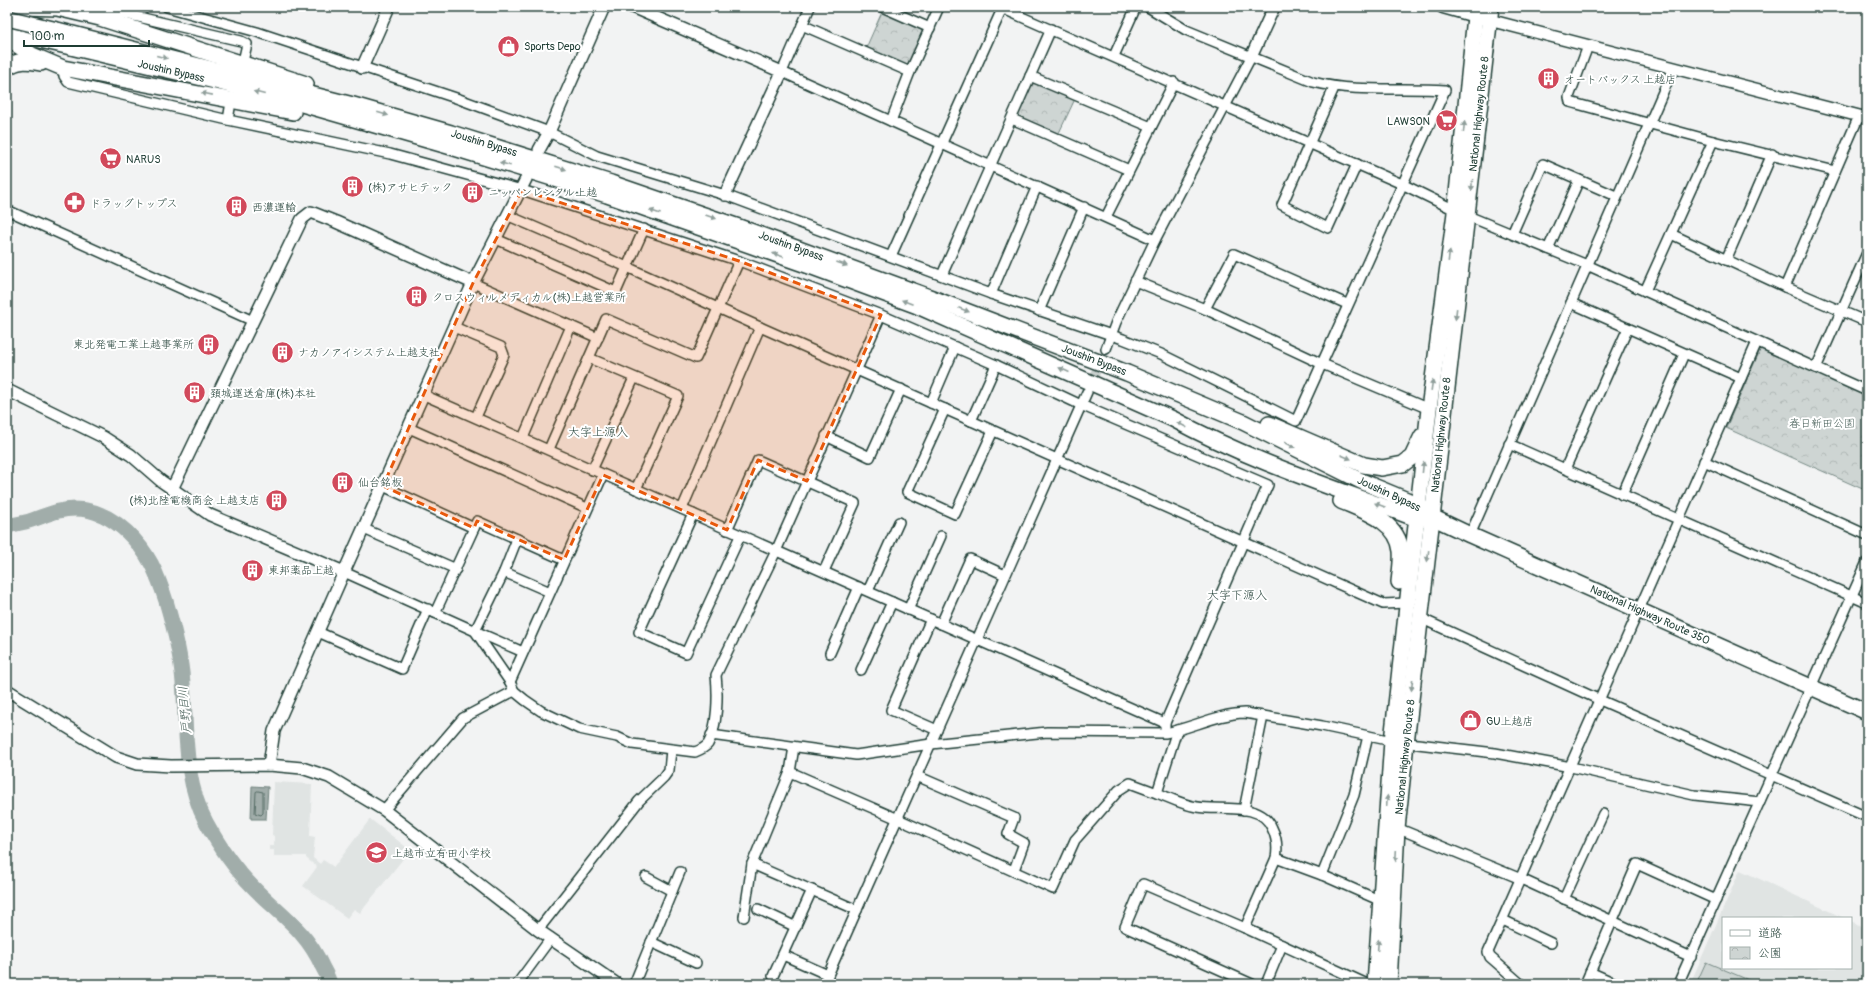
<svg xmlns="http://www.w3.org/2000/svg" width="1874" height="991" viewBox="0 0 1874 991" font-family="Pangolin,'Klee One',sans-serif">
<style>
.built{fill:#e0e4e3}
.park{fill:url(#park-crowns);stroke:#768984}
.pitch{fill:#ced5d3;stroke:#768984}
.water{fill:#a1adaa;stroke:#6d807b}
.lines{fill:none;stroke-linecap:round;stroke-linejoin:round}
.shore{stroke:#536a63;stroke-width:1}
.river{stroke:#a1adaa;stroke-width:15}
.minor-tunnel{stroke:#c8cfcd;stroke-width:9;stroke-dasharray:9 4.5;stroke-linecap:butt}
.minor-casing{stroke:#1f3d34;stroke-width:12}
.tertiary-casing{stroke:#1f3d34;stroke-width:14}
.secondary-casing{stroke:#1f3d34;stroke-width:15}
.trunk-casing{stroke:#1f3d34;stroke-width:18}
.minor{stroke:#fff;stroke-width:9}
.tertiary{stroke:#fff;stroke-width:11}
.secondary{stroke:#fff;stroke-width:12}
.trunk{stroke:#fff;stroke-width:15}
.trunk-bridge-casing{stroke:#1f3d34;stroke-width:18;stroke-linecap:butt}
.trunk-bridge{stroke:#fff;stroke-width:15}
.oneway{fill:#8f9e9a}
.marked{fill:#e8590c;fill-opacity:0.2;stroke:#e8590c;stroke-width:3;stroke-dasharray:8 5;stroke-linejoin:round}
.labels{text-anchor:middle;dominant-baseline:central;stroke-width:4;stroke-linejoin:round;paint-order:stroke}
.poi-label{font-size:11px;fill:#1f3d34;stroke:#fff;text-anchor:start}
.street-label{font-size:11px;fill:#1f3d34;stroke:#fff}
.park-label{font-size:11px;fill:#425b54;stroke:#fff}
.neighbourhood-label{font-size:12px;fill:#1f3d34;stroke:#fff}
.water-label{font-size:12px;font-style:italic;fill:#465f57;stroke:#fff}
</style>
<defs>
<pattern id="park-crowns" width="20" height="18" patternUnits="userSpaceOnUse"><rect width="20" height="18" fill="#ced5d3"/><path d="M2 6a3 3 0 1 1 6 0M12 15a3 3 0 1 1 6 0" fill="none" stroke="#b0b8b6"/></pattern>
</defs>
<rect width="100%" height="100%" fill="#f2f3f3"/>
<filter id="ink" filterUnits="userSpaceOnUse"><feTurbulence type="fractalNoise" baseFrequency=".025" numOctaves="2"/><feDisplacementMap in="SourceGraphic" scale="8" xChannelSelector="R" yChannelSelector="G"/><feConvolveMatrix kernelMatrix="1 2 1 2 8 2 1 2 1" color-interpolation-filters="sRGB"/></filter>
<g filter="url(#ink)">
<!-- built -->
<g class="built">
<path d="M274,782L312,784L310,836L315,837L313,858L320,864L323,860L334,867L370,819L410,850L360,913L354,909L347,918L303,886L317,867L306,858V856H274V850H269V846H274V836L272,835Z"/>
<path d="M1740,870L1844,918H1723V968H1851V921L1867,929V984H1690Z"/>
</g>
<!-- park -->
<g class="park">
<path d="M882,12L921,29L923,33L909,63L905,65L866,48Z"/>
<path d="M1036,81L1075,99L1058,135L1020,118L1018,114L1032,82Z"/>
<path d="M1761,348L1867,394V491L1726,428Z"/>
</g>
<!-- pitch -->
<path class="pitch" d="M1706,962L1758,984H1696Z"/>
<!-- water -->
<path class="water" d="M252,786L268,787L266,819H251Z"/>
<g class="lines">
<!-- shore -->
<path class="shore" d="M258,791L263,792V813L261,815L255,813L256,792Z"/>
<!-- river -->
<path class="river" d="M7,526C15,524 24,523 32,520C47,515 59,509 75,509C95,509 113,519 127,532C149,553 157,573 166,601C174,628 181,654 183,683C187,729 183,779 206,822C218,844 235,869 253,887C280,915 305,929 322,966C325,972 329,978 330,984"/>
<!-- minor-tunnel -->
<path class="minor-tunnel" d="M1089,387L1106,349"/>
<defs>
<g id="minor">
<path d="M96,7L241,41L247,44L244,57"/>
<path d="M167,7L257,32L459,99L549,132L597,156L725,195L991,294L1123,339L1161,354L1296,421L1445,90C1401,87 1356,93 1313,82L1186,30L1148,7"/>
<path d="M810,7L782,72L1155,240"/>
<path d="M882,7L930,28"/>
<path d="M999,7L1402,184L1455,210"/>
<path d="M802,25L910,72"/>
<path d="M1588,46L1569,97L1570,102L1713,141L1835,171"/>
<path d="M1114,56L1136,7"/>
<path d="M63,68L64,76L68,82L228,120L390,154L522,190L739,261L881,315L776,551L716,675C718,694 718,727 708,744C705,748 700,750 695,752L632,744L617,737L579,729L541,711L525,700L514,691L510,682L475,631L344,572"/>
<path d="M1030,76L1151,127"/>
<path d="M1334,88L1282,205L1328,228L1357,164"/>
<path d="M1012,119L1129,170"/>
<path d="M228,120L230,108"/>
<path d="M891,121L910,72L939,7"/>
<path d="M7,210L253,321"/>
<path d="M1468,216L1587,265L1867,391"/>
<path d="M1106,217L1174,82"/>
<path d="M644,229L627,267L760,327"/>
<path d="M1512,234L1543,164L1616,196"/>
<path d="M1671,234L1785,287L1867,322"/>
<path d="M496,239L616,292L627,267L509,216"/>
<path d="M1548,249L1579,180"/>
<path d="M891,256L1003,7"/>
<path d="M1726,260L1772,154"/>
<path d="M942,275L1051,29"/>
<path d="M1135,281L1205,309L1320,363L1429,409"/>
<path d="M473,283L598,338"/>
<path d="M1785,287L1859,116"/>
<path d="M1645,291L1713,141"/>
<path d="M991,294L1037,186"/>
<path d="M1571,303L1741,378"/>
<path d="M1205,309L1234,254L1347,304"/>
<path d="M1039,311L1084,207"/>
<path d="M881,315L996,365L1081,405L1268,485L1165,723V727"/>
<path d="M454,327L501,347L504,355L476,417"/>
<path d="M1106,349L1116,322L1155,240L1251,57"/>
<path d="M589,358L678,396L636,489"/>
<path d="M1816,368L1867,253"/>
<path d="M424,395L1165,723"/>
<path d="M931,403L955,347"/>
<path d="M945,409L907,492L955,514L993,431"/>
<path d="M971,421L996,365"/>
<path d="M409,428L587,508"/>
<path d="M826,436L870,457L901,389"/>
<path d="M523,438L571,326"/>
<path d="M1509,444L1867,603"/>
<path d="M549,449L606,319L696,358L739,261"/>
<path d="M1704,461L1867,535"/>
<path d="M1565,469L1628,328"/>
<path d="M592,470L634,378"/>
<path d="M383,486L474,528L477,521L564,560"/>
<path d="M1622,495L1684,354"/>
<path d="M682,509L760,327L1383,604L1407,603"/>
<path d="M693,514L639,632L686,653L740,536"/>
<path d="M364,529L456,569"/>
<path d="M727,530L758,460L855,503L824,571"/>
<path d="M1470,535L1673,69"/>
<path d="M517,539L504,572L475,631L523,652"/>
<path d="M504,572L550,592"/>
<path d="M868,591L899,522"/>
<path d="M908,610L941,536"/>
<path d="M435,613L474,528"/>
<path d="M1420,618L1600,700L1867,817"/>
<path d="M931,619L891,710L937,730"/>
<path d="M941,624L970,559L1005,575"/>
<path d="M318,632L402,669L428,609"/>
<path d="M830,653L859,587"/>
<path d="M861,670L892,602"/>
<path d="M510,682L603,475"/>
<path d="M711,735L856,755L931,744L1047,732L1165,733C1192,728 1217,714 1245,713L1322,726L1392,741L1495,753L1571,767L1694,795L1760,802"/>
<path d="M794,747L790,772L898,819L1053,889L1075,840L1119,790L1130,783L1157,793L1177,730"/>
<path d="M917,776L1014,818L1008,834L1024,843L1014,870"/>
<path d="M1157,793C1170,798 1183,805 1197,807C1220,811 1261,801 1272,828C1277,838 1278,847 1276,858"/>
<path d="M384,810L463,718L514,691"/>
<path d="M1244,810L1263,716"/>
<path d="M1397,828L1521,879L1691,957"/>
<path d="M752,864L857,910"/>
<path d="M1322,875L1354,795L1368,736"/>
<path d="M646,877L672,891"/>
<path d="M1564,899L1603,814"/>
<path d="M758,909L796,927"/>
<path d="M744,917L752,864L790,772"/>
<path d="M1503,920L1551,943"/>
<path d="M1245,928L1276,858L1322,875L1381,901"/>
<path d="M538,930L639,801L664,777L669,770L671,750"/>
<path d="M651,942L696,963"/>
<path d="M783,955L828,975"/>
<path d="M1590,972L1617,984"/>
<path d="M773,976L812,890"/>
<path d="M517,984L551,938"/>
<path d="M634,984L680,872"/>
<path d="M824,984L1087,392"/>
<path d="M1252,984L1125,927L1143,884L1245,928L1367,984"/>
<path d="M1266,984L1282,945"/>
<path d="M1521,984L1490,957L1488,952L1757,342"/>
<path d="M1585,984L1637,864L1716,900"/>
<path d="M1678,984L1867,562"/>
</g>
<g id="tertiary">
<path d="M632,7L782,72L725,195"/>
<path d="M1489,20L1867,118"/>
<path d="M1251,57L1274,7"/>
<path d="M362,68L389,7"/>
<path d="M539,150L549,132L604,7"/>
<path d="M7,390L103,437L131,455L161,481L210,515L344,572"/>
<path d="M172,489L302,219L311,212L336,222L473,283"/>
<path d="M7,690L116,757L137,764L171,766L269,765L302,768L329,777L384,810L538,930L617,984"/>
<path d="M269,765L274,731L344,572L473,283L526,179"/>
</g>
<path id="secondary" d="M1443,7L1482,18"/>
<g id="trunk">
<path d="M7,13L17,9L26,7L57,8L100,18L306,84"/>
<path d="M57,30L353,105L451,133L611,183L739,227L932,298L1127,373L1243,422L1361,481L1419,505L1432,517L1470,535L1867,712"/>
<path d="M7,32L219,82L302,104L448,146L607,195L815,268L915,305L1173,419C1250,461 1335,488 1417,519L1432,517"/>
<path d="M7,38L32,55L63,68L293,112"/>
<path d="M7,68C17,59 28,61 41,63"/>
<path d="M1269,424L1364,465L1382,468L1403,464L1412,457L1422,436"/>
<path d="M1341,501C1364,511 1398,521 1401,551C1402,561 1400,572 1399,582"/>
<path d="M1375,984L1392,741L1429,409L1455,213L1476,7"/>
<path d="M1389,984L1397,828L1406,743L1491,7"/>
</g>
</defs>
<!-- minor casing -->
<use href="#minor" class="minor-casing"/>
<!-- tertiary casing -->
<use href="#tertiary" class="tertiary-casing"/>
<!-- secondary casing -->
<use href="#secondary" class="secondary-casing"/>
<!-- trunk casing -->
<use href="#trunk" class="trunk-casing"/>
<!-- minor -->
<use href="#minor" class="minor"/>
<!-- tertiary -->
<use href="#tertiary" class="tertiary"/>
<!-- secondary -->
<use href="#secondary" class="secondary"/>
<!-- trunk -->
<use href="#trunk" class="trunk"/>
<defs>
<path id="trunk-bridge" d="M7,18L57,30"/>
</defs>
<!-- trunk-bridge casing -->
<use href="#trunk-bridge" class="trunk-bridge-casing"/>
<!-- trunk-bridge -->
<use href="#trunk-bridge" class="trunk-bridge"/>
</g>
<!-- one-way arrows -->
<defs><path id="oneway-solid" d="M-6-.8H1V-3.2L6.5 0L1 3.2V.8H-6Z"/></defs>
<g class="oneway">
<use href="#oneway-solid" transform="translate(162 57) rotate(14)"/>
<use href="#oneway-solid" transform="translate(259 93) rotate(-165)"/>
<use href="#oneway-solid" transform="translate(207 94) rotate(-169)"/>
<use href="#oneway-solid" transform="translate(383 114) rotate(16)"/>
<use href="#oneway-solid" transform="translate(1464 127) rotate(-84)"/>
<use href="#oneway-solid" transform="translate(505 164) rotate(-163)"/>
<use href="#oneway-solid" transform="translate(561 168) rotate(18)"/>
<use href="#oneway-solid" transform="translate(1472 185) rotate(96)"/>
<use href="#oneway-solid" transform="translate(655 212) rotate(-161)"/>
<use href="#oneway-solid" transform="translate(711 217) rotate(19)"/>
<use href="#oneway-solid" transform="translate(778 255) rotate(-161)"/>
<use href="#oneway-solid" transform="translate(1449 256) rotate(-83)"/>
<use href="#oneway-solid" transform="translate(842 264) rotate(20)"/>
<use href="#oneway-solid" transform="translate(907 302) rotate(-159)"/>
<use href="#oneway-solid" transform="translate(964 310) rotate(21)"/>
<use href="#oneway-solid" transform="translate(1456 314) rotate(97)"/>
<use href="#oneway-solid" transform="translate(1064 370) rotate(-156)"/>
<use href="#oneway-solid" transform="translate(1432 385) rotate(-82)"/>
<use href="#oneway-solid" transform="translate(1182 425) rotate(-152)"/>
<use href="#oneway-solid" transform="translate(1290 445) rotate(27)"/>
<use href="#oneway-solid" transform="translate(1346 457) rotate(23)"/>
<use href="#oneway-solid" transform="translate(1423 467) rotate(-84)"/>
<use href="#oneway-solid" transform="translate(1380 505) rotate(-159)"/>
<use href="#oneway-solid" transform="translate(1428 556) rotate(97)"/>
<use href="#oneway-solid" transform="translate(1412 685) rotate(96)"/>
<use href="#oneway-solid" transform="translate(1387 801) rotate(-86)"/>
<use href="#oneway-solid" transform="translate(1396 856) rotate(93)"/>
<use href="#oneway-solid" transform="translate(1378 945) rotate(-86)"/>
</g>
</g>
<!-- marked area -->
<path class="marked" d="M522,190L739,261L881,315L807,481L758,460L727,530L603,475L564,560L477,521L474,528L383,486L473,283Z"/>
<!-- icons -->
<defs>
<symbol id="shop-disc" viewBox="-11 -11 22 22"><circle r="9.5" fill="#d1495b" stroke="#fff"/><path d="M-5-2.5h2.3a2.7 3.5 0 0 1 5.4 0H5L5.5 6h-11ZM-1.5-2.5h3a1.5 2.3 0 0 0-3 0Z" fill="#fff"/></symbol>
<symbol id="building-disc" viewBox="-11 -11 22 22"><circle r="9.5" fill="#d1495b" stroke="#fff"/><path d="M-4-6H4V6H1V3H-1V6H-4ZM-2.5-4.3h1.7v1.8h-1.7ZM.8-4.3h1.7v1.8H.8ZM-2.5-1h1.7V.8h-1.7ZM.8-1h1.7V.8H.8Z" fill="#fff"/></symbol>
<symbol id="supermarket-disc" viewBox="-11 -11 22 22"><circle r="9.5" fill="#d1495b" stroke="#fff"/><path d="M-6-5.5h2.5l.6 2H6L4.5 2H-2.5L-4.4-4H-6ZM-1.5 3.2a1.3 1.3 0 1 0 .1 0ZM3 3.2a1.3 1.3 0 1 0 .1 0Z" fill="#fff"/></symbol>
<symbol id="pharmacy-disc" viewBox="-11 -11 22 22"><circle r="9.5" fill="#d1495b" stroke="#fff"/><path d="M-2-6h4v4h4v4h-4v4h-4v-4h-4v-4h4Z" fill="#fff"/></symbol>
<symbol id="school-disc" viewBox="-11 -11 22 22"><circle r="9.5" fill="#d1495b" stroke="#fff"/><path d="M0-5L7-2L0 1L-7-2ZM-4 1L0 2.5L4 1V4Q0 6-4 4Z" fill="#fff"/></symbol>
</defs>
<g fill-rule="evenodd">
<use href="#shop-disc" x="496" y="34" width="25" height="25"/>
<use href="#building-disc" x="1536" y="66" width="25" height="25"/>
<use href="#supermarket-disc" x="1434" y="108" width="25" height="25"/>
<use href="#supermarket-disc" x="98" y="146" width="25" height="25"/>
<use href="#building-disc" x="340" y="174" width="25" height="25"/>
<use href="#building-disc" x="460" y="180" width="25" height="25"/>
<use href="#pharmacy-disc" x="62" y="190" width="25" height="25"/>
<use href="#building-disc" x="224" y="194" width="25" height="25"/>
<use href="#building-disc" x="404" y="284" width="25" height="25"/>
<use href="#building-disc" x="196" y="332" width="25" height="25"/>
<use href="#building-disc" x="270" y="340" width="25" height="25"/>
<use href="#building-disc" x="182" y="380" width="25" height="25"/>
<use href="#building-disc" x="330" y="470" width="25" height="25"/>
<use href="#building-disc" x="264" y="488" width="25" height="25"/>
<use href="#building-disc" x="240" y="558" width="25" height="25"/>
<use href="#shop-disc" x="1458" y="708" width="25" height="25"/>
<use href="#school-disc" x="364" y="840" width="25" height="25"/>
</g>
<g class="labels">
<!-- poi labels -->
<g class="poi-label">
<text x="524" y="46">Sports Depo</text>
<text x="1564" y="79">オートバックス 上越店</text>
<text x="1430" y="121" text-anchor="end">LAWSON</text>
<text x="126" y="159">NARUS</text>
<text x="368" y="187">(株)アサヒテック</text>
<text x="488" y="192">ニッパンレンタル上越</text>
<text x="90" y="203">ドラッグトップス</text>
<text x="252" y="207">西濃運輸</text>
<text x="432" y="297">クロスウィルメディカル(株)上越営業所</text>
<text x="194" y="344" text-anchor="end">東北発電工業上越事業所</text>
<text x="298" y="352">ナカノアイシステム上越支社</text>
<text x="210" y="393">頚城運送倉庫(株)本社</text>
<text x="358" y="482">仙台銘板</text>
<text x="260" y="500" text-anchor="end">(株)北陸電機商会 上越支店</text>
<text x="268" y="570">東邦薬品上越</text>
<text x="1486" y="721">GU上越店</text>
<text x="392" y="853">上越市立有田小学校</text>
</g>
<!-- street labels -->
<g class="street-label">
<text transform="translate(171 71) rotate(13)">Joushin Bypass</text>
<text transform="translate(1479 114) rotate(-84)">National Highway Route 8</text>
<text transform="translate(484 143) rotate(17)">Joushin Bypass</text>
<text transform="translate(791 246) rotate(20)">Joushin Bypass</text>
<text transform="translate(1094 360) rotate(21)">Joushin Bypass</text>
<text transform="translate(1441 435) rotate(-84)">National Highway Route 8</text>
<text transform="translate(1389 494) rotate(25)">Joushin Bypass</text>
<text transform="translate(1650 615) rotate(24)">National Highway Route 350</text>
<text transform="translate(1405 757) rotate(-84)">National Highway Route 8</text>
</g>
<!-- park labels -->
<g class="park-label">
<text x="1822" y="423">春日新田公園</text>
</g>
<!-- neighbourhood labels -->
<g class="neighbourhood-label">
<text x="598" y="432">大字上源入</text>
<text x="1237" y="595">大字下源入</text>
</g>
<!-- water labels -->
<g class="water-label">
<text transform="translate(185 710) rotate(-95)">戸野目川</text>
</g>
</g>
<!-- margin -->
<rect width="1874" height="991" fill="none" stroke="#fff" stroke-width="24"/>
<rect x="12" y="12" width="1850" height="967" fill="none" stroke="#1f3d34" stroke-width="1.5" filter="url(#ink)"/>
<!-- legend -->
<rect x="1722" y="917" width="130" height="52" fill="#ffffff" stroke="#a5b1ae"/>
<rect x="1730" y="930" width="20" height="6" fill="#ffffff" stroke="#a5b1ae"/>
<text x="1758" y="937" font-size="12" fill="#1f3d34">道路</text>
<rect x="1730" y="947" width="20" height="12" fill="url(#park-crowns)" stroke="#a5b1ae"/>
<text x="1758" y="957" font-size="12" fill="#1f3d34">公園</text>
<!-- scale -->
<path d="M24 40v6h125v-6" fill="none" stroke="#1f3d34" stroke-width="2"/>
<text x="30" y="40" font-size="12" fill="#1f3d34" stroke="#ffffff" stroke-width="3" paint-order="stroke">100 m</text>
</svg>
